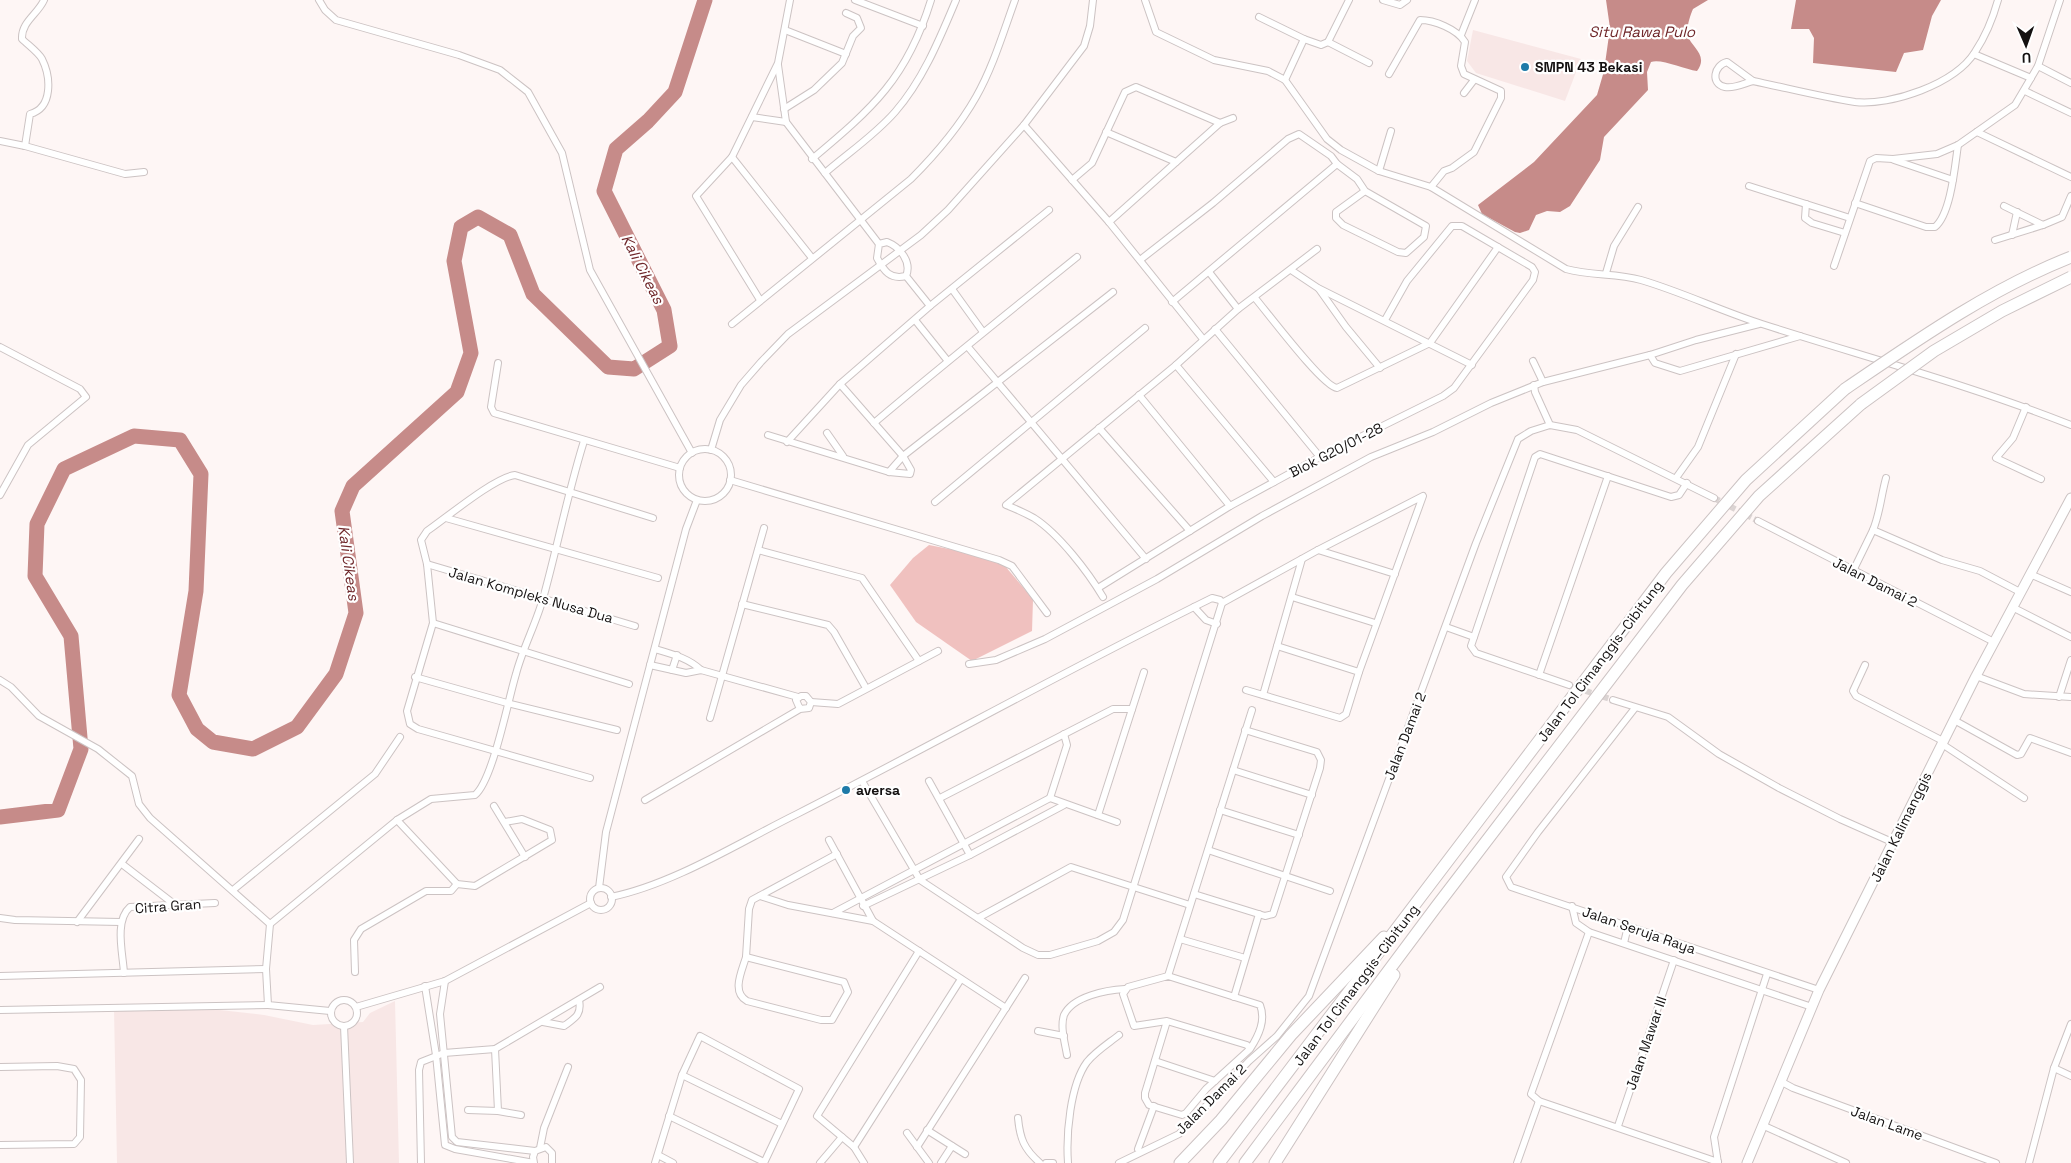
<svg xmlns="http://www.w3.org/2000/svg" width="2071" height="1163" viewBox="0 0 2071 1163" font-family="'Space Grotesk',sans-serif">
<style>
.built{fill:#f8e7e6}
.green{fill:#f0c1bf}
.water{fill:#c68b89}
.lines{fill:none;stroke-linecap:round;stroke-linejoin:round}
.river{stroke:#c68b89;stroke-width:15}
.street-tunnel{stroke:#dbd4d3;stroke-width:6;stroke-dasharray:6 3;stroke-linecap:butt}
.street-casing{stroke:#ccc3c3;stroke-width:8}
.secondary-casing{stroke:#ccc3c3;stroke-width:11}
.highway-casing{stroke:#ccc3c3;stroke-width:13}
.street{stroke:#fff;stroke-width:6}
.secondary{stroke:#fff;stroke-width:9}
.highway{stroke:#fff;stroke-width:11}
.highway-bridge-casing{stroke:#ccc3c3;stroke-width:13;stroke-linecap:butt}
.highway-bridge{stroke:#fff;stroke-width:11}
.poi-dot{fill:#1e7aa8;stroke:#fff;stroke-width:2}
.labels{text-anchor:middle;dominant-baseline:central;stroke-width:4.5;stroke-linejoin:round;paint-order:stroke}
.poi-label{font-size:14px;font-weight:bold;fill:#141111;stroke:#fff;text-anchor:start}
.street-label{font-size:14px;fill:#141111;stroke:#fff}
.water-label{font-size:15px;font-style:italic;fill:#6f272a;stroke:#fff}
</style>
<rect width="100%" height="100%" fill="#fef6f5"/>
<!-- built -->
<g class="built">
<path d="M1473,30L1581,59L1565,101L1476,73L1467,61Z"/>
<path d="M395,1001L399,1163H117L114,1009L193,1007L264,1015L313,1025L363,1022L370,1013Z"/>
</g>
<!-- green -->
<path class="green" d="M929,545L999,559L1033,599L1032,631L972,661L916,622L890,585L913,558Z"/>
<!-- water -->
<g class="water">
<path d="M1606,0H1708L1693,9C1690,16 1686,28 1688,36C1691,47 1709,55 1697,71C1684,69 1660,58 1651,62L1647,72L1648,90L1604,137L1600,160L1570,206L1560,212L1547,211L1536,215L1529,230L1520,233L1515,232L1482,214L1478,205L1534,162L1597,95L1604,71L1610,28Z"/>
<path d="M1796,0H1941L1932,16L1923,50L1904,53L1896,72L1813,63L1814,38L1809,29H1791Z"/>
</g>
<g class="lines">
<!-- river -->
<path class="river" d="M0,817L58,810L81,749L71,636L35,576L37,524L64,469L134,436L180,440L201,474L196,591L179,695L197,729L213,742L253,749L297,727L336,674L356,613L342,511L353,486L457,392L471,353L454,261L461,227L478,217L510,235L533,294L608,367L634,369L670,346L664,310L604,191L616,149L648,121L675,92L705,0"/>
<!-- street-tunnel -->
<g class="street-tunnel">
<path d="M1714,498L1758,521"/>
<path d="M1577,688L1613,700"/>
</g>
<defs>
<g id="street">
<path d="M319,0L325,10L336,20L459,55L500,70L528,92L562,153L590,270L692,453"/>
<path d="M855,0L923,26"/>
<path d="M1145,0L1156,32L1214,60L1268,71L1285,80L1327,139L1341,150L1379,171L1431,187L1566,269C1591,276 1616,273 1641,280C1682,292 1721,311 1762,324C1865,357 1970,385 2071,425"/>
<path d="M1383,0L1400,5L1407,0"/>
<path d="M1259,17L1304,39"/>
<path d="M785,30L846,54"/>
<path d="M1461,35L1475,0"/>
<path d="M1328,42L1369,63"/>
<path d="M1974,54L2031,78"/>
<path d="M1727,62L1753,81C1745,83 1734,89 1725,87C1710,84 1714,65 1727,62Z"/>
<path d="M778,65L786,122L879,244"/>
<path d="M2038,66L2071,83"/>
<path d="M1389,74L1420,20C1434,20 1457,29 1465,42L1461,66L1464,74L1501,91V98L1474,152L1452,168L1444,171L1431,187"/>
<path d="M1285,80L1304,39L1321,45L1328,42L1349,0"/>
<path d="M1753,81C1787,88 1821,97 1855,102C1891,106 1955,84 1975,52C1985,37 1993,18 1998,0"/>
<path d="M2025,91L2071,113"/>
<path d="M1464,93L1474,80"/>
<path d="M784,109L814,90L842,63L853,36L861,28L857,18L846,13"/>
<path d="M752,117L786,122"/>
<path d="M1024,125L1109,222L1203,339"/>
<path d="M1106,132L1176,162"/>
<path d="M1977,132L2071,177"/>
<path d="M0,141L25,146L125,174L144,172"/>
<path d="M25,146L30,114C53,108 51,77 42,59C38,52 28,45 22,39C21,22 38,14 44,0"/>
<path d="M732,157L812,258"/>
<path d="M812,159C873,108 907,78 931,0"/>
<path d="M1894,160L1953,180"/>
<path d="M1379,171L1391,131"/>
<path d="M825,173C848,153 875,135 895,112C923,80 940,38 956,0"/>
<path d="M1072,180L1092,163L1125,92L1136,87L1220,123"/>
<path d="M1749,186L1850,218"/>
<path d="M1855,203L1926,227H1935C1951,214 1955,165 1958,145"/>
<path d="M1806,204L1805,218L1812,223L1845,233"/>
<path d="M1109,222L1220,123L1233,118"/>
<path d="M2043,225L2062,217L2071,196"/>
<path d="M2012,235L2017,212"/>
<path d="M1995,240L2043,225L2004,206"/>
<path d="M887,242C900,247 912,262 906,276C890,280 884,271 877,258L879,244Z"/>
<path d="M1140,260L1213,203L1288,139L1299,134L1331,156L1337,164L1357,179L1365,191L1426,226L1424,237L1406,253L1398,252L1343,225L1336,218V212L1365,191"/>
<path d="M1834,266L1870,161L1876,158L1893,159L1937,154L1958,145L2015,105L2038,66L2060,0"/>
<path d="M1291,270L1318,288L1472,365"/>
<path d="M1209,272L1238,309"/>
<path d="M1606,273L1614,246L1638,207"/>
<path d="M906,276L930,306"/>
<path d="M952,289L983,332"/>
<path d="M1319,289L1346,327L1380,368"/>
<path d="M1255,298C1267,312 1323,387 1337,388L1430,343L1498,247"/>
<path d="M760,300L696,196L732,157L778,63L790,0"/>
<path d="M1172,302L1337,164"/>
<path d="M915,320L947,360"/>
<path d="M732,324L911,179C935,155 959,127 976,97C993,67 1003,33 1015,0"/>
<path d="M1215,329L1320,457"/>
<path d="M0,347L80,389L86,397L28,445L0,495"/>
<path d="M968,347L1146,559"/>
<path d="M1650,355L1655,363L1680,371L1800,336"/>
<path d="M1533,361L1543,382"/>
<path d="M498,363L491,407L494,413L680,468"/>
<path d="M1176,365L1274,482"/>
<path d="M1534,385L1535,392L1550,425"/>
<path d="M1139,395L1230,506"/>
<path d="M2026,407L2013,438L1996,458L2041,479"/>
<path d="M874,423C941,366 1009,312 1077,257"/>
<path d="M1099,428L1190,531"/>
<path d="M827,433L843,456"/>
<path d="M768,435L889,472L910,474L911,470L903,456L840,384"/>
<path d="M787,442L840,384L930,306L1049,210"/>
<circle cx="705" cy="475" r="26"/>
<path d="M711,450L720,420L741,385L761,362L788,334L921,235L948,210L1024,125L1084,46L1090,26L1093,0"/>
<path d="M889,472L903,456L1113,292"/>
<path d="M1676,478L1698,447L1736,354"/>
<path d="M1886,478C1881,496 1880,513 1873,530L1942,560L1980,571L2020,592"/>
<path d="M730,480L999,560L1012,566L1047,613"/>
<path d="M935,502L1145,328"/>
<path d="M446,518L658,578"/>
<path d="M1758,521L1994,642"/>
<path d="M758,550L862,578L919,661"/>
<path d="M1318,550L1395,574"/>
<path d="M427,564L635,626"/>
<path d="M1853,571L1873,530"/>
<path d="M2030,574L2071,592"/>
<path d="M1098,588L1230,506L1320,457L1443,396L1454,388L1533,280L1535,272L1532,267L1462,226H1452L1407,281L1385,320"/>
<path d="M1103,597C1088,572 1059,534 1034,518C1025,513 1016,509 1006,505L1176,365L1238,309L1317,249"/>
<path d="M1292,597L1375,623"/>
<path d="M1222,603L1318,550L1423,496L1359,672"/>
<path d="M742,604L828,625L834,632L866,688"/>
<path d="M1194,607L1206,620L1217,624"/>
<path d="M2012,607L2071,637"/>
<path d="M433,623L629,684"/>
<path d="M1446,627L1474,637"/>
<path d="M655,649C672,654 688,658 701,670"/>
<path d="M969,664L996,660L1045,639L1157,579L1262,516L1371,457L1433,432L1491,403L1543,382L1650,355L1696,340L1759,324"/>
<path d="M650,665L686,673L701,670L798,697"/>
<path d="M1865,665L1853,691L1856,696L1943,741"/>
<path d="M672,670L677,655"/>
<path d="M1539,675L1608,476"/>
<path d="M1976,676L2024,694L2071,697"/>
<path d="M415,677L507,703L617,730"/>
<path d="M0,680L11,687L39,716L98,749L132,776L139,804L150,818L270,924"/>
<path d="M1569,685L1476,653L1471,646L1535,457L1540,454L1671,497L1679,495L1687,483"/>
<path d="M1246,690L1340,718L1346,714L1359,672L1277,646"/>
<path d="M1263,695L1302,559"/>
<path d="M2059,697L2071,660"/>
<path d="M1613,700L1668,717L1719,754L1779,788L1840,819L1892,842"/>
<path d="M811,702L838,704L938,651"/>
<path d="M1635,708L1538,832L1506,877L1511,887L1819,990"/>
<path d="M710,718L764,528"/>
<path d="M1954,720L2017,755L2021,754L2030,738L2071,753"/>
<path d="M1064,734L1067,745L1050,798L1117,822"/>
<path d="M1942,744L2024,798"/>
<path d="M1233,770L1312,795"/>
<path d="M590,778L418,729L410,724L407,711L433,623L427,564L421,540L427,531C446,518 495,477 515,475L653,518"/>
<path d="M929,781L970,855"/>
<path d="M940,798L1113,709H1132"/>
<path d="M645,800L800,709L809,708L811,702L806,696H801L796,700L800,709"/>
<path d="M494,806L525,857"/>
<path d="M1220,810L1299,835"/>
<path d="M1098,815L1144,672"/>
<path d="M397,820L457,884L475,886L552,840L550,830L522,819L505,822"/>
<path d="M829,840L873,921L1006,1008"/>
<path d="M1208,850L1330,891"/>
<path d="M122,864L174,904"/>
<path d="M599,888L606,832L686,529L697,500"/>
<circle cx="601" cy="899" r="11"/>
<path d="M233,890L375,774L400,737"/>
<path d="M1194,894L1265,916L1273,914L1320,768L1321,760L1317,752L1245,730"/>
<path d="M760,896L788,905L873,921"/>
<path d="M611,897C674,884 740,842 797,814C936,743 1072,667 1212,598L1220,600L1222,603L1123,920L1114,932L1098,941L1050,955H1038L1023,948L920,880L862,781"/>
<path d="M863,906L970,855L1064,805"/>
<path d="M1572,906L1576,923L1589,932L1812,1007"/>
<path d="M833,913L1050,798"/>
<path d="M0,918L15,920L121,922"/>
<path d="M978,918L1071,867L1190,905"/>
<path d="M77,922L139,839"/>
<path d="M1589,932L1531,1094L1539,1101L1718,1162"/>
<path d="M1180,939L1245,958"/>
<path d="M1624,943L1628,926"/>
<path d="M746,957L844,982L848,992L832,1020H821L747,1001C731,992 742,971 746,957Z"/>
<path d="M746,957L749,909L752,900L837,854"/>
<path d="M355,972L354,940L361,929L426,891H451L457,884"/>
<path d="M124,973C123,954 114,921 130,907L215,903"/>
<path d="M0,976L266,969"/>
<path d="M1168,976L1252,710"/>
<path d="M445,981L440,1014L452,1137L457,1142L535,1151"/>
<path d="M425,986L436,1055L445,1145L455,1149L534,1163L533,1157L535,1151L546,1147L552,1153V1163"/>
<path d="M1234,997L1259,914"/>
<circle cx="344" cy="1013" r="13"/>
<path d="M356,1007L445,981L591,903"/>
<path d="M0,1010L268,1005"/>
<path d="M330,1011L268,1005L266,969L270,924L397,820L431,799L475,795C493,780 508,700 516,674C523,647 537,622 544,595C558,544 568,492 584,441"/>
<path d="M1167,1021L1145,1093V1098L1149,1105L1182,1115L1186,1113L1206,1089L1250,1049L1247,1045L1167,1021L1134,1026L1123,994L1128,987L1168,976L1260,1005C1266,1020 1259,1035 1250,1049"/>
<path d="M543,1022L564,1026C575,1018 582,1015 579,1000"/>
<path d="M344,1026L350,1163"/>
<path d="M1038,1031L1064,1036"/>
<path d="M495,1049L498,1111L521,1115"/>
<path d="M1067,1055C1065,1043 1060,1027 1064,1015C1073,996 1107,990 1125,989"/>
<path d="M1155,1061L1215,1081"/>
<path d="M0,1067L57,1066L74,1069L81,1080L80,1137L74,1144L0,1145"/>
<path d="M2054,1068L2071,1076"/>
<path d="M682,1075L782,1124"/>
<path d="M1780,1081L1793,1088L1996,1163"/>
<path d="M468,1110L498,1111"/>
<path d="M669,1116L764,1162"/>
<path d="M1018,1118C1020,1139 1024,1149 1040,1163"/>
<path d="M1762,1125L1846,1163"/>
<path d="M1618,1126L1674,960"/>
<path d="M927,1130L965,1154"/>
<path d="M907,1133L929,1163"/>
<path d="M854,1147L961,979"/>
<path d="M917,1147L1025,978"/>
<path d="M540,1148L544,1128L568,1067"/>
<path d="M1138,1149L1154,1106"/>
<path d="M658,1155L673,1163"/>
<path d="M421,1163L419,1070L421,1062L444,1053L495,1049L600,987"/>
<path d="M655,1163L682,1075L700,1036L799,1089L764,1163"/>
<path d="M820,1163L842,1137"/>
<path d="M864,1163L854,1147L817,1116L919,951"/>
<path d="M941,1163L952,1146"/>
<path d="M1046,1163H1053"/>
<path d="M1068,1163C1066,1135 1070,1085 1087,1062C1096,1051 1109,1043 1119,1035"/>
<path d="M1119,1163L1179,1134L1249,1061L1277,1036L1309,996L1476,543L1518,439L1531,431L1550,425L1577,430L1714,498"/>
<path d="M1517,1163L1539,1101"/>
<path d="M1718,1163L1714,1137L1767,974"/>
<path d="M2029,1163L2054,1068L2071,1024"/>
</g>
<path id="secondary" d="M1747,1163L1819,990L1976,676L2071,498"/>
<g id="highway">
<path d="M1180,1163L1221,1120L1291,1035L1384,937"/>
<path d="M1219,1163L1666,573L1746,480L1845,389"/>
<path d="M1245,1163L1436,907L1682,585L1759,496L1861,404"/>
<path d="M1275,1163L1394,975"/>
</g>
</defs>
<!-- street casing -->
<use href="#street" class="street-casing"/>
<!-- secondary casing -->
<use href="#secondary" class="secondary-casing"/>
<!-- highway casing -->
<use href="#highway" class="highway-casing"/>
<!-- street -->
<use href="#street" class="street"/>
<!-- secondary -->
<use href="#secondary" class="secondary"/>
<!-- highway -->
<use href="#highway" class="highway"/>
<defs>
<g id="highway-bridge">
<path d="M1845,389C1917,340 1990,289 2071,257"/>
<path d="M1861,404L1934,351L2002,311L2071,277"/>
</g>
</defs>
<!-- highway-bridge casing -->
<use href="#highway-bridge" class="highway-bridge-casing"/>
<!-- highway-bridge -->
<use href="#highway-bridge" class="highway-bridge"/>
</g>
<!-- markers -->
<g class="poi-dot">
<circle cx="1525" cy="67" r="5"/>
<circle cx="846" cy="790" r="5"/>
</g>
<g class="labels">
<!-- poi labels -->
<g class="poi-label">
<text x="1535" y="67">SMPN 43 Bekasi</text>
<text x="856" y="790">aversa</text>
</g>
<!-- street labels -->
<g class="street-label">
<text transform="translate(1336 450) rotate(-27)">Blok G20/01-28</text>
<text transform="translate(1875 582) rotate(27)">Jalan Damai 2</text>
<text transform="translate(531 595) rotate(16)">Jalan Kompleks Nusa Dua</text>
<text transform="translate(1600 661) rotate(-53)">Jalan Tol Cimanggis–Cibitung</text>
<text transform="translate(1405 736) rotate(-69)">Jalan Damai 2</text>
<text transform="translate(1901 827) rotate(-64)">Jalan Kalimanggis</text>
<text transform="translate(168 906) rotate(-4)">Citra Gran</text>
<text transform="translate(1639 930) rotate(19)">Jalan Seruja Raya</text>
<text transform="translate(1356 985) rotate(-53)">Jalan Tol Cimanggis–Cibitung</text>
<text transform="translate(1646 1043) rotate(-71)">Jalan Mawar III</text>
<text transform="translate(1211 1099) rotate(-45)">Jalan Damai 2</text>
<text transform="translate(1887 1123) rotate(20)">Jalan Lame</text>
</g>
<!-- water labels -->
<g class="water-label">
<text x="1642" y="31">Situ Rawa Pulo</text>
<text transform="translate(643 269) rotate(63)">Kali Cikeas</text>
<text transform="translate(349 563) rotate(82)">Kali Cikeas</text>
</g>
</g>
<!-- north arrow -->
<g transform="translate(2026 45) rotate(178)" stroke="#ffffff" stroke-width="4" paint-order="stroke">
<path d="M0-4L9 19L0 12L-9 19Z" fill="#141111"/>
<text y="-8" font-size="14" font-weight="bold" text-anchor="middle" fill="#141111">U</text>
</g>
</svg>
